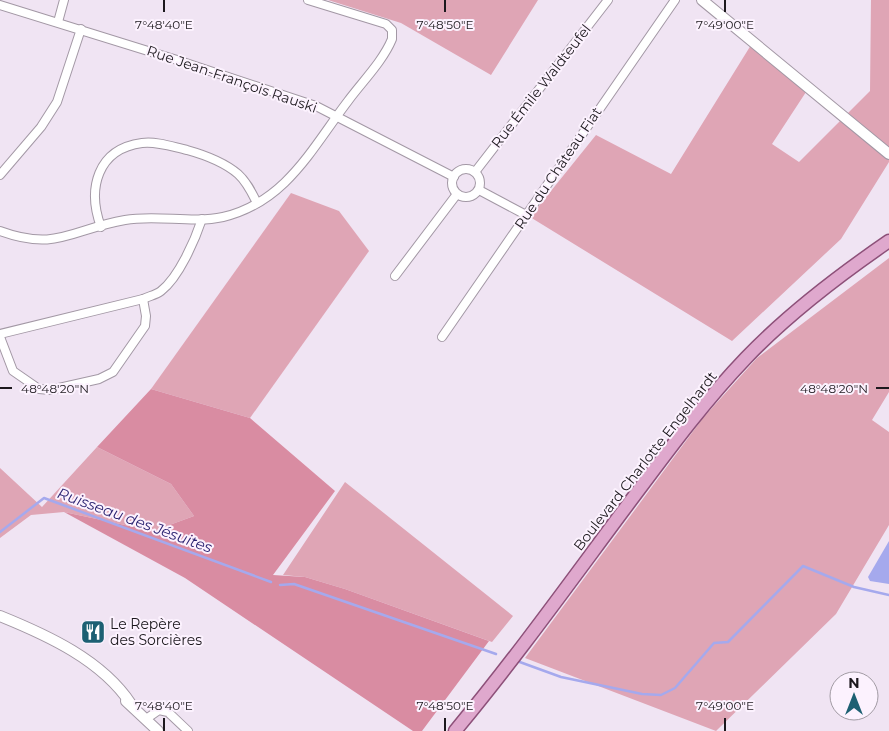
<svg xmlns="http://www.w3.org/2000/svg" width="889" height="731" viewBox="0 0 889 731" font-family="Montserrat,sans-serif">
<style>
.green{fill:#dfa5b5}
.forest{fill:#d98ca2}
.water{fill:#a5a9ed}
.lines{fill:none;stroke-linecap:round;stroke-linejoin:round}
.stream{stroke:#a5a9ed;stroke-width:2.5}
.minor-casing{stroke:#a398a5;stroke-width:10}
.tertiary-casing{stroke:#a398a5;stroke-width:12}
.primary-casing{stroke:#8d5079;stroke-width:15}
.minor{stroke:#fff;stroke-width:8}
.tertiary{stroke:#fff;stroke-width:10}
.primary{stroke:#dfa8cd;stroke-width:12}
.ticks{fill:none;stroke:#1c181d;stroke-width:2}
.labels{text-anchor:middle;dominant-baseline:central;stroke-width:4;stroke-linejoin:round;paint-order:stroke}
.street-label{font-size:14px;fill:#1c181d;stroke:#fcf2fe}
.poi-label{font-size:14px;fill:#1c181d;stroke:#fcf2fe;text-anchor:start}
.water-label{font-size:15px;font-style:italic;fill:#2b2371;stroke:#fcf2fe}
.ticks-label{font-size:12px;text-anchor:middle;fill:#1c181d;stroke:#fcf2fe;stroke-width:4;stroke-linejoin:round;paint-order:stroke}
</style>
<rect width="100%" height="100%" fill="#f0e4f3"/>
<!-- green -->
<g class="green">
<path d="M328,0H538L491,75L401,23Z"/>
<path d="M871,0H889V162L841,239L732,341L530,217L596,135L671,174L751,45L806,92L772,144L799,162L870,91Z"/>
<path d="M291,193L339,211L369,251L250,418L151,389Z"/>
<path d="M889,258V392L872,420L889,432V525L836,614L716,731L525,658L703,418L757,358Z"/>
<path d="M97,447L171,484L194,516L153,531L64,512L31,515L0,538V468L42,507Z"/>
<path d="M345,482L513,616L492,642L345,589L305,577L283,575Z"/>
</g>
<!-- forest -->
<path class="forest" d="M151,389L250,418L335,491L273,575L305,577L345,589L489,641L422,731H413L185,578L64,512L153,531L194,516L171,484L97,447Z"/>
<!-- water -->
<path class="water" d="M889,541V584L870,581L868,577Z"/>
<g class="lines">
<!-- stream -->
<g class="stream">
<path d="M0,532L44,498L271,582"/>
<path d="M280,585L294,584L496,654"/>
<path d="M517,661L561,677L642,694L661,695L675,688L714,643L728,642L803,566L854,587L889,595"/>
</g>
<defs>
<g id="minor">
<path d="M0,5L177,60L316,106L454,177"/>
<path d="M58,22L64,0"/>
<circle cx="466" cy="183" r="14"/>
<path d="M475,172L608,0"/>
<path d="M0,175L41,127L57,102L81,29"/>
<path d="M479,190L526,215"/>
<path d="M101,227C87,189 97,149 142,143C157,141 173,147 187,150C205,155 224,162 238,174C247,182 252,193 257,203"/>
<path d="M0,231C57,252 72,229 125,220C157,214 191,224 223,217C286,202 312,148 348,101C362,82 383,61 392,39V30L386,24L308,0"/>
<path d="M395,276L457,194"/>
<path d="M0,334L143,299C149,296 156,295 161,291C179,277 195,240 202,219"/>
<path d="M0,337L13,371L39,389L50,390L99,379L113,372L145,326L146,316L143,299"/>
<path d="M442,337L675,0"/>
<path d="M146,719L159,710L168,712L188,731"/>
</g>
<g id="tertiary">
<path d="M702,0L889,154"/>
<path d="M0,616C47,635 102,660 131,704"/>
<path d="M126,701L158,731"/>
</g>
<path id="primary" d="M455,731C514,660 568,585 623,511C662,459 700,406 746,358C789,313 838,276 889,241"/>
</defs>
<!-- minor casing -->
<use href="#minor" class="minor-casing"/>
<!-- tertiary casing -->
<use href="#tertiary" class="tertiary-casing"/>
<!-- primary casing -->
<use href="#primary" class="primary-casing"/>
<!-- minor -->
<use href="#minor" class="minor"/>
<!-- tertiary -->
<use href="#tertiary" class="tertiary"/>
<!-- primary -->
<use href="#primary" class="primary"/>
</g>
<!-- ticks -->
<path class="ticks" d="M164,0V12M445,0V12M725,0V12M0,388H12M876,388H889M164,718V731M445,718V731M725,718V731"/>
<!-- icons -->
<defs>
<symbol id="restaurant-square" viewBox="-11 -11 22 22"><rect x="-9" y="-9" width="18" height="18" rx="4" fill="#1d6073" stroke="#fcf2fe"/><path d="M-5-6h1v4h1v-4h1v4h1v-4h1v5L-1.5 .5V6h-2V.5L-5-1ZM5-6V6H3V1.5H1.5Q1.5-4 5-6Z" fill="#fff"/></symbol>
</defs>
<g fill-rule="evenodd">
<use href="#restaurant-square" x="79" y="618" width="28" height="28"/>
</g>
<g class="labels">
<!-- street labels -->
<g class="street-label">
<text transform="translate(232 79) rotate(19)">Rue Jean-François Rauski</text>
<text transform="translate(541 86) rotate(-52)">Rue Émile Waldteufel</text>
<text transform="translate(558 168) rotate(-56)">Rue du Château Fiat</text>
<text transform="translate(645 461) rotate(-52)">Boulevard Charlotte Engelhardt</text>
</g>
<!-- poi labels -->
<g class="poi-label">
<text x="110" y="624">Le Repère<tspan x="110" dy="16">des Sorcières</tspan></text>
</g>
<!-- water labels -->
<g class="water-label">
<text transform="translate(135 520) rotate(20)">Ruisseau des Jésuites</text>
</g>
</g>
<g class="ticks-label">
<text x="164" y="29">7°48'40"E</text>
<text x="445" y="29">7°48'50"E</text>
<text x="725" y="29">7°49'00"E</text>
<text x="55" y="393">48°48'20"N</text>
<text x="834" y="393">48°48'20"N</text>
<text x="164" y="710">7°48'40"E</text>
<text x="445" y="710">7°48'50"E</text>
<text x="725" y="710">7°49'00"E</text>
</g>
<!-- north arrow -->
<g transform="translate(854 696)"><circle r="24" fill="#fcf2fe" stroke="#a29ba4"/>
<path d="M0-4L9 19L0 12L-9 19Z" fill="#1d6073"/>
<text y="-8" font-size="14" font-weight="bold" text-anchor="middle" fill="#1c181d">N</text>
</g>
</svg>
